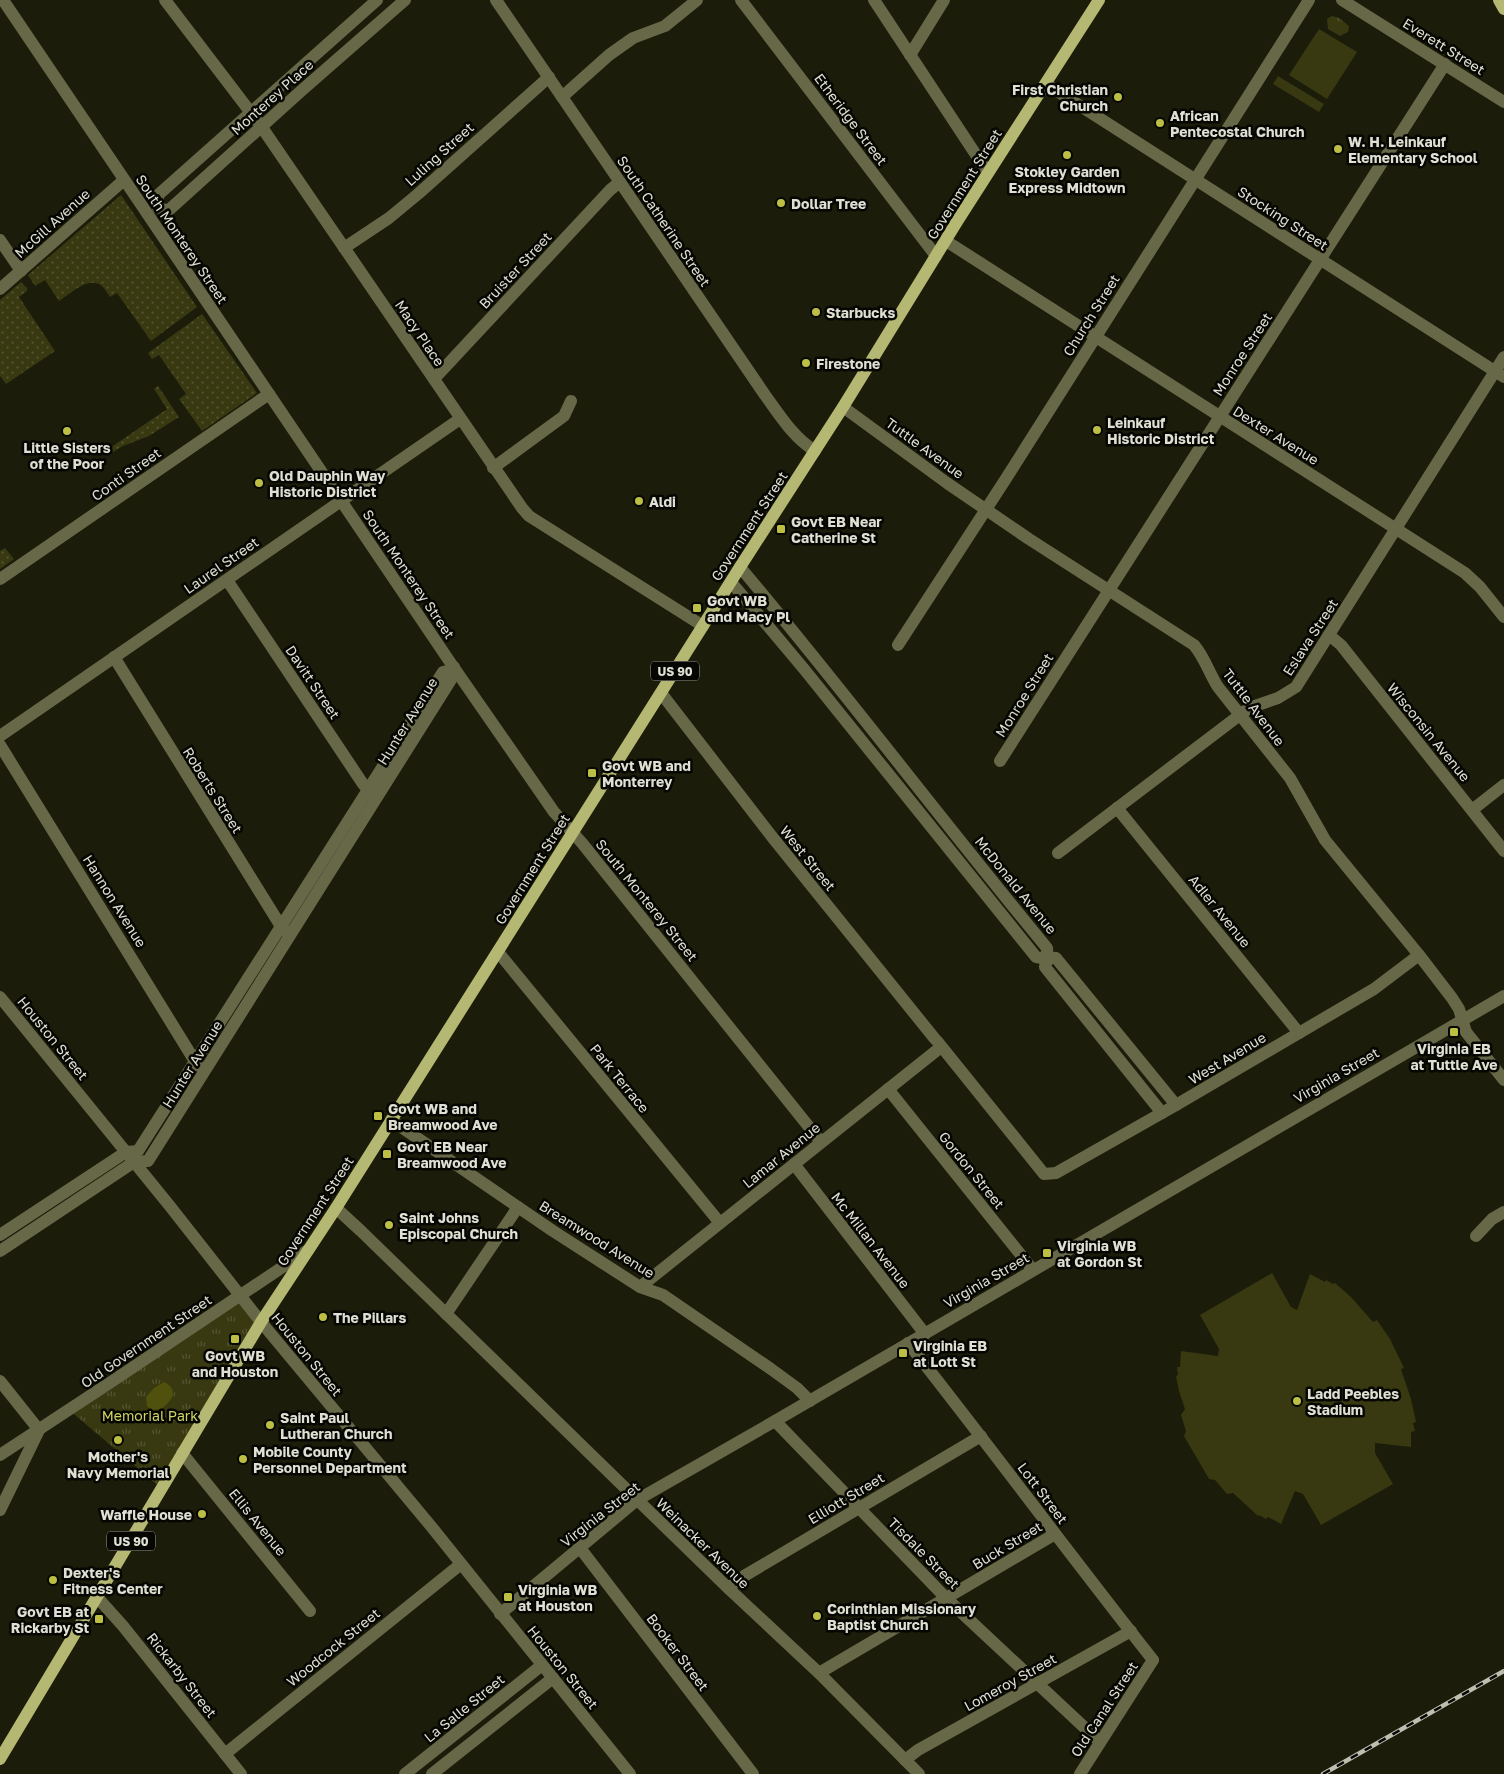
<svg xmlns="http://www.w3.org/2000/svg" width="1504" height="1774" viewBox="0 0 1504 1774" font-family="'Golos Text',sans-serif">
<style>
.grass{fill:url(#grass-dots)}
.park{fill:url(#park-tufts)}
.garden{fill:#383911}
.water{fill:#50510c}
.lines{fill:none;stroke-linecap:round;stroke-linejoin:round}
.minor{stroke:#676848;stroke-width:12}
.major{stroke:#b5b872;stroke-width:12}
.rail-casing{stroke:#bebfb1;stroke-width:4.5}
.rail{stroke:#060602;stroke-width:2.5;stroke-dasharray:8;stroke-linecap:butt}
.poi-dot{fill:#bcbf44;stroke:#060602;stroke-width:2}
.labels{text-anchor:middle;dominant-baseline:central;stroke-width:5;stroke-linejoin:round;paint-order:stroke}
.shield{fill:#060602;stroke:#9e9f94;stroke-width:1}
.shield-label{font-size:12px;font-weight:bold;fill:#dfe0d3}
.street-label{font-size:14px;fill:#dfe0d3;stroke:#060602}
.poi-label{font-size:14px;font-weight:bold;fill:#dfe0d3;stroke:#060602;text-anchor:start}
.park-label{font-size:14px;fill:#d1d563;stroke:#060602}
</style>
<defs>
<pattern id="grass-dots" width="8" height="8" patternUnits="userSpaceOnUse" patternTransform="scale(1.25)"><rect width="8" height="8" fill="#383911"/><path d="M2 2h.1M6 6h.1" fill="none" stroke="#545533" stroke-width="1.8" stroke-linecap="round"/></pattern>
<pattern id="park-tufts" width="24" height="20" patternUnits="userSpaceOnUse" patternTransform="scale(1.25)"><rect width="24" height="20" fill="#383911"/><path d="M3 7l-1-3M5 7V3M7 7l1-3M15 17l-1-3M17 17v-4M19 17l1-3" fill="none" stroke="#545533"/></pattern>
</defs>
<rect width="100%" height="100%" fill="#1b1c09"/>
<!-- grass -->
<g class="grass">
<path d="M121,195L197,307L151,341L117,293L110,297C108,294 105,289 103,287C90,274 70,294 59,301L45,280L35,286L28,275Z"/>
<path d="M21,282L27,288V291L19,297L55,351L6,384L0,376V300Z"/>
<path d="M202,314L257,393L202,431L179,399L186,394L159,355L152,359L148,353Z"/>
<path d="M158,386L179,417L149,436L123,446L113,452L110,448L167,409L154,389Z"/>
<path d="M5,548L14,559L0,569V551Z"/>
</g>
<!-- park -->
<g class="park">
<path d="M1332,16L1339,18L1349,26L1348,32L1340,36L1328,29L1327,19Z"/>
<path d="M241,1295L261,1322L161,1488L69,1410Z"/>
</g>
<!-- garden -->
<g class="garden">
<path d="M1319,29L1357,52L1327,99L1289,75Z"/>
<path d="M1278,76L1324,104L1319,112L1273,84Z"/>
<path d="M1272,1273L1291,1307L1297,1310L1310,1274L1325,1282L1326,1280L1333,1284L1335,1283L1351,1297L1373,1322L1377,1320L1390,1339L1404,1368L1401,1369L1411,1399L1416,1422L1413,1423L1415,1431L1411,1432V1447L1375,1443V1453L1393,1484L1321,1525L1303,1494L1295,1491L1281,1524L1268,1517L1266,1519L1259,1515L1258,1516L1233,1493L1227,1494L1215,1480L1209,1479L1184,1436L1186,1431L1181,1415L1185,1409L1179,1391L1176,1376L1178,1375L1177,1367H1180L1181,1351L1218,1356L1219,1349L1200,1315Z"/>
</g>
<!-- water -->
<path class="water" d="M164,1382C180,1390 172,1401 161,1409L151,1410L147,1406L146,1397L154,1388Z"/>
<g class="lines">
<!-- minor -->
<g class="minor">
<path d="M3,0L450,662L554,812L582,843L821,1142"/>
<path d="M165,0L261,126L522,508L529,516L703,626"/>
<path d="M496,0L765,395C781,417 793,437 815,451"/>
<path d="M741,0L936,256"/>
<path d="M874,0L988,173"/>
<path d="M1342,0L1504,102"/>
<path d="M910,55L944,0"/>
<path d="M1046,84L1504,377"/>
<path d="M562,97L609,55L633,38L665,26L697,0"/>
<path d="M158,208L166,210L170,209L301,91L405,0"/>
<path d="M158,208V195L377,0"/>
<path d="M0,240L21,271"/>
<path d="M946,241L1465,573L1480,587L1504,617"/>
<path d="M344,248L389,218L418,194L549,77"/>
<path d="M0,289L124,180"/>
<path d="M434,379L610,190L620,182"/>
<path d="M843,407L947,483L1029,539L1194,645C1205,658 1209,673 1218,687L1290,778L1325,840L1419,955L1452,998L1459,1009L1466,1032L1504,1080"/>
<path d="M493,468L564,416L571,401"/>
<path d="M0,579L269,394"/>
<path d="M227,580L363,784L373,795"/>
<path d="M731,582L804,669L1036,957C1043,959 1048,956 1047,948C943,822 845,692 740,567"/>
<path d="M1329,635L1341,645L1504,851"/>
<path d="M898,645L1007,477L1309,0"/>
<path d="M114,657L282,928L287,932"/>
<path d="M661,693L773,838L935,1039"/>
<path d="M0,736L460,419"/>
<path d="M0,745L196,1063L201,1067"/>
<path d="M1000,761L1445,64"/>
<path d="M1117,808L1299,1033"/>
<path d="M1472,810L1504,785"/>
<path d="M1058,853L1249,708L1278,698L1296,687L1504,357"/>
<path d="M498,952L720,1223"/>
<path d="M0,997L169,1205L261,1322L430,1525L630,1774"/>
<path d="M937,1041L1044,1174L1056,1173L1176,1105L1374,989L1419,955"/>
<path d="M888,1089L1033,1270"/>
<path d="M1162,1113L1045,967C1046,960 1050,957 1056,958L1176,1105"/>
<path d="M391,1120L553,1231L640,1287L663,1295L771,1369L797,1388L810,1401"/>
<path d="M794,1164L925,1334"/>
<path d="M336,1208L361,1231L728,1588L819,1673L919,1774"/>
<path d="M0,1235L126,1152L138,1151L443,672L450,671L454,667"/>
<path d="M1476,1236L1492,1219L1504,1212"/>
<path d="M0,1251L134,1162L148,1161L452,678L450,671"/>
<path d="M640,1287L941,1047"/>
<path d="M446,1314L518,1207"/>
<path d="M908,1343C991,1448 1070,1555 1153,1660L1080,1774"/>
<path d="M0,1381L39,1430"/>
<path d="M775,1421L947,1599L1100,1742"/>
<path d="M182,1453L310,1611"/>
<path d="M0,1455L111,1382L308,1250"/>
<path d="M0,1510L39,1430"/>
<path d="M580,1548L753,1774"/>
<path d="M728,1588L744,1576L981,1436"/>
<path d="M97,1597L123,1626L241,1774"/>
<path d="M500,1614L637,1500L775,1421L1504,996"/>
<path d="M819,1673L1055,1534"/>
<path d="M225,1754L461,1564"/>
<path d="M905,1760L918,1750L1131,1631"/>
<path d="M405,1774L542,1665"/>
<path d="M432,1774L553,1678"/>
</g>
<!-- major -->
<g class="major">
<path d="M1499,0L1504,9"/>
<path d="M0,1759L261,1322L336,1208L740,567L843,407L958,220L1099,0"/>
</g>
<defs>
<path id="rail" d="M1323,1774L1504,1671"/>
</defs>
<!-- rail casing -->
<use href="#rail" class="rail-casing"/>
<!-- rail -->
<use href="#rail" class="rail"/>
</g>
<!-- markers -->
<g class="poi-dot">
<circle cx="1118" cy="97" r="5"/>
<circle cx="1160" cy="123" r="5"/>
<circle cx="1338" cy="149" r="5"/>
<circle cx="1067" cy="155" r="5"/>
<circle cx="781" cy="203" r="5"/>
<circle cx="816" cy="312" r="5"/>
<circle cx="806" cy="363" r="5"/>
<circle cx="1097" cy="430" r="5"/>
<circle cx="67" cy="431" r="5"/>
<circle cx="259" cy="483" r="5"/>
<circle cx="639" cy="501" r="5"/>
<rect x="776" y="524" width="10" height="10" rx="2.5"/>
<rect x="692" y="603" width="10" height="10" rx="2.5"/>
<rect x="587" y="768" width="10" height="10" rx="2.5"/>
<rect x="1449" y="1027" width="10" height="10" rx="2.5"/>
<rect x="373" y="1111" width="10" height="10" rx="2.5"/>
<rect x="382" y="1149" width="10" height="10" rx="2.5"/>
<circle cx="389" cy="1225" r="5"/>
<rect x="1042" y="1248" width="10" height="10" rx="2.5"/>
<circle cx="323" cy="1317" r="5"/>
<rect x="230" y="1334" width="10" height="10" rx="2.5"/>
<rect x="898" y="1348" width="10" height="10" rx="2.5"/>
<circle cx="1297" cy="1401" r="5"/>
<circle cx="270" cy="1425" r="5"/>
<circle cx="118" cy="1440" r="5"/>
<circle cx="243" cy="1459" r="5"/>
<circle cx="202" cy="1514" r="5"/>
<circle cx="53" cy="1580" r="5"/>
<rect x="503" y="1592" width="10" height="10" rx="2.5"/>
<circle cx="817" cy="1616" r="5"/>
<rect x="94" y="1614" width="10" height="10" rx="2.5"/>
</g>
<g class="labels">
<!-- shield labels -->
<g class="shield">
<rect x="651" y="661.5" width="48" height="19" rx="4"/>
<rect x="107" y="1531.5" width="48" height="19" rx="4"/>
</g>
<g class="shield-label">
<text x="675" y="671">US 90</text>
<text x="131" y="1541">US 90</text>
</g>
<!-- street labels -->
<g class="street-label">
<text transform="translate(1444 46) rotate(32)">Everett Street</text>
<text transform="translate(272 97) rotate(-42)">Monterey Place</text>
<text transform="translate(851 119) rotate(53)">Etheridge Street</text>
<text transform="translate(439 154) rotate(-42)">Luling Street</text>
<text transform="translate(964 184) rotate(-58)">Government Street</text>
<text transform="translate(1283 218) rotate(33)">Stocking Street</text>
<text transform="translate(664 221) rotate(56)">South Catherine Street</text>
<text transform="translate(52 223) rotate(-42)">McGill Avenue</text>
<text transform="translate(182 239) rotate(56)">South Monterey Street</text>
<text transform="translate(515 270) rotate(-47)">Bruister Street</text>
<text transform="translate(1091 315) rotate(-58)">Church Street</text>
<text transform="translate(420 333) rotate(56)">Macy Place</text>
<text transform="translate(1242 354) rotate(-57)">Monroe Street</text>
<text transform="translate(1276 435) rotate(32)">Dexter Avenue</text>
<text transform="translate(925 448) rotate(36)">Tuttle Avenue</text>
<text transform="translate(126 474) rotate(-35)">Conti Street</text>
<text transform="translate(749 526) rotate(-57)">Government Street</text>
<text transform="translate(221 565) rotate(-35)">Laurel Street</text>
<text transform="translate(409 574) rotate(56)">South Monterey Street</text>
<text transform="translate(1310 637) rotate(-57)">Eslava Street</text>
<text transform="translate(313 682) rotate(56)">Davitt Street</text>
<text transform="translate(1024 695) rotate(-58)">Monroe Street</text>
<text transform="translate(1254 707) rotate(53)">Tuttle Avenue</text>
<text transform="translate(407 721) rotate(-58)">Hunter Avenue</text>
<text transform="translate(1429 732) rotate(51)">Wisconsin Avenue</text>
<text transform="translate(213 790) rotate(58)">Roberts Street</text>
<text transform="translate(808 858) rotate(51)">West Street</text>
<text transform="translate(532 869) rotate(-58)">Government Street</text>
<text transform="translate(1016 885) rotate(51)">McDonald Avenue</text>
<text transform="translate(647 900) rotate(51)">South Monterey Street</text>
<text transform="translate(115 901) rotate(58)">Hannon Avenue</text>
<text transform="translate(1220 911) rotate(51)">Adler Avenue</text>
<text transform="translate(53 1038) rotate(51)">Houston Street</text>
<text transform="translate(1227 1058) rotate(-31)">West Avenue</text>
<text transform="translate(192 1064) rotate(-58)">Hunter Avenue</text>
<text transform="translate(1336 1075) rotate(-30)">Virginia Street</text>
<text transform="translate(620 1078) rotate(51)">Park Terrace</text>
<text transform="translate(781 1155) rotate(-39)">Lamar Avenue</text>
<text transform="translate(972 1170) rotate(51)">Gordon Street</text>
<text transform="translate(315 1211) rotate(-57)">Government Street</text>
<text transform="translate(597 1239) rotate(32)">Breamwood Avenue</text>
<text transform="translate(871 1240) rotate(52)">Mc Millan Avenue</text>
<text transform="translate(986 1280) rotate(-30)">Virginia Street</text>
<text transform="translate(146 1341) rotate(-34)">Old Government Street</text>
<text transform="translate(307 1354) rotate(51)">Houston Street</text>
<text transform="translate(1043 1493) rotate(53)">Lott Street</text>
<text transform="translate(846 1498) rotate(-31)">Elliott Street</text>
<text transform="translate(600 1514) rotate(-38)">Virginia Street</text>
<text transform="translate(258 1522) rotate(51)">Ellis Avenue</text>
<text transform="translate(703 1543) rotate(44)">Weinacker Avenue</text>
<text transform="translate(1007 1545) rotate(-31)">Buck Street</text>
<text transform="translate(924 1553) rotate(45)">Tisdale Street</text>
<text transform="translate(333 1647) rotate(-39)">Woodcock Street</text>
<text transform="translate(678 1652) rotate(53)">Booker Street</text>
<text transform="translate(563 1667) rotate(51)">Houston Street</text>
<text transform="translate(182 1675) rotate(52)">Rickarby Street</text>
<text transform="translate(1010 1682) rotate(-29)">Lomeroy Street</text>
<text transform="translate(464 1708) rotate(-39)">La Salle Street</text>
<text transform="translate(1104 1709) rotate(-57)">Old Canal Street</text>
</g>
<!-- poi labels -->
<g class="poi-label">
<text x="1108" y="89" text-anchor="end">First Christian<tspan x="1108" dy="16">Church</tspan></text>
<text x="1170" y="115">African<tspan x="1170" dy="16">Pentecostal Church</tspan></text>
<text x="1348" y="141">W. H. Leinkauf<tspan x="1348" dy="16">Elementary School</tspan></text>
<text x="1067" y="171" text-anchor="middle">Stokley Garden<tspan x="1067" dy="16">Express Midtown</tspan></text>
<text x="791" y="203">Dollar Tree</text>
<text x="826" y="312">Starbucks</text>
<text x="816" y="363">Firestone</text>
<text x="1107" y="422">Leinkauf<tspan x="1107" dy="16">Historic District</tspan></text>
<text x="67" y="447" text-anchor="middle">Little Sisters<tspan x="67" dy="16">of the Poor</tspan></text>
<text x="269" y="475">Old Dauphin Way<tspan x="269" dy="16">Historic District</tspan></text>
<text x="649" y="501">Aldi</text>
<text x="791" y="521">Govt EB Near<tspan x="791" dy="16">Catherine St</tspan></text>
<text x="707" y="600">Govt WB<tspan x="707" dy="16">and Macy Pl</tspan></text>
<text x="602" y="765">Govt WB and<tspan x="602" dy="16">Monterrey</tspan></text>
<text x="1454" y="1048" text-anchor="middle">Virginia EB<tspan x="1454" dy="16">at Tuttle Ave</tspan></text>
<text x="388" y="1108">Govt WB and<tspan x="388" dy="16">Breamwood Ave</tspan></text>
<text x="397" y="1146">Govt EB Near<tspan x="397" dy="16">Breamwood Ave</tspan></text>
<text x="399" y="1217">Saint Johns<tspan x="399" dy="16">Episcopal Church</tspan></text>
<text x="1057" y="1245">Virginia WB<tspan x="1057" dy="16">at Gordon St</tspan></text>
<text x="333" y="1317">The Pillars</text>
<text x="913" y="1345">Virginia EB<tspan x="913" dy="16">at Lott St</tspan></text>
<text x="235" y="1355" text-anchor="middle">Govt WB<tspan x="235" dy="16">and Houston</tspan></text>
<text x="1307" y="1393">Ladd Peebles<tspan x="1307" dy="16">Stadium</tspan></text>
<text x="280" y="1417">Saint Paul<tspan x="280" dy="16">Lutheran Church</tspan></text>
<text x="253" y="1451">Mobile County<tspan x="253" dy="16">Personnel Department</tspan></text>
<text x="118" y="1456" text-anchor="middle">Mother's<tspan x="118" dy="16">Navy Memorial</tspan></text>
<text x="192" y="1514" text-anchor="end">Waffle House</text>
<text x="63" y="1572">Dexter's<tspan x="63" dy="16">Fitness Center</tspan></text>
<text x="518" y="1589">Virginia WB<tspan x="518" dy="16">at Houston</tspan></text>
<text x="827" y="1608">Corinthian Missionary<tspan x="827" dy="16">Baptist Church</tspan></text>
<text x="89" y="1611" text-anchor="end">Govt EB at<tspan x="89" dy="16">Rickarby St</tspan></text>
</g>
<!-- park labels -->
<g class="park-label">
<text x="150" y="1415">Memorial Park</text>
</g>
</g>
</svg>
